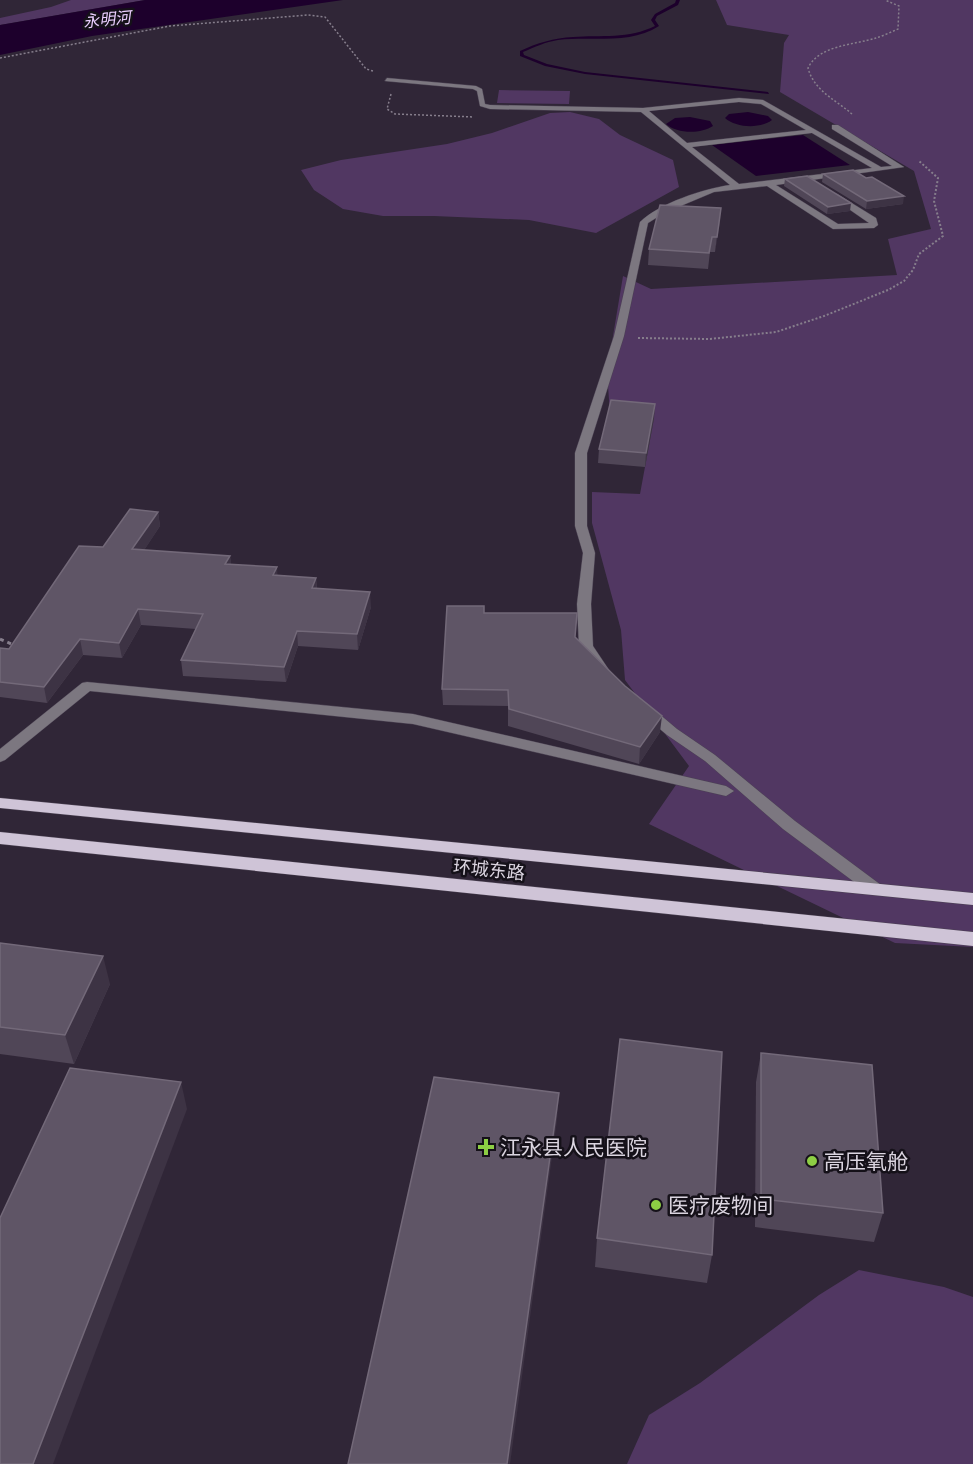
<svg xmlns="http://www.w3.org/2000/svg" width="973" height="1464" viewBox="0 0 973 1464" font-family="'Open Sans','Noto Sans SC',sans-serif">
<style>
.green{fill:#513762}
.water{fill:#1d002c}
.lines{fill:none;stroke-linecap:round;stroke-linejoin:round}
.stream{fill:#1d002c;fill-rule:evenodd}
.minor-casing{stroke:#4b4252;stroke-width:1}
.major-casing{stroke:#4b4252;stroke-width:1}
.path-far2{stroke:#867e8c;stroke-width:1.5;stroke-dasharray:2 2;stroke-linecap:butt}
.path-far1{stroke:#867e8c;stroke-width:2;stroke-dasharray:2 2;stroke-linecap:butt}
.path{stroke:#867e8c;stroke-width:3;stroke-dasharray:4 4;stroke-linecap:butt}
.minor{fill:#7c7780;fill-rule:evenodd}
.major{fill:#cfc4d7;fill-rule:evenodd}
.wall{fill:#504657}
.shaded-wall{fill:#3d3344}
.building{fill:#5f5566;stroke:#736979;stroke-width:1.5}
.poi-dot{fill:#8dce44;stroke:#151119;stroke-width:2}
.labels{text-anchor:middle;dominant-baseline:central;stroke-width:5;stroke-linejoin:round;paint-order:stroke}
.far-water-label{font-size:16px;font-style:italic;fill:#ebcfff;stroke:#151119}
.street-label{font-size:18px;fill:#dbd5e0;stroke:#151119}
.near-poi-label{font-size:21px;fill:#dbd5e0;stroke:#151119;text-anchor:start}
</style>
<rect width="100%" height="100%" fill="#302637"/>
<!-- green -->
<g class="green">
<path d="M71,0H145L0,25V18L51,7Z"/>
<path d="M716,0H973V947L895,943L649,824L689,766L625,680L621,630L592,523V492L640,494L654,418L610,414L607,372L623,276L651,289L897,275L888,239L931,229L914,171L780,92L784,43L789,35L727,25Z"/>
<path d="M499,90L570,91L569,104L497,103Z"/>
<path d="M570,112L599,119L620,135L673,160L679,187L596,233L529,220L434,216H383L343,209L314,190L301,170L341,160L447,144L492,133L550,113Z"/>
<path d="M859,1270L944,1287L973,1297V1464H627L649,1415L700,1383L819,1295Z"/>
</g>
<!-- water -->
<g class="water">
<path d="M145,0H343L92,36L0,55V25Z"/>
<path d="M748,112L768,116L772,120C760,129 736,128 725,118L729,114Z"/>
<path d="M690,117L710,121L713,126C701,134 677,134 666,124L675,118Z"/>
<path d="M803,135L850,165L756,176L712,145Z"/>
</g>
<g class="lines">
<!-- stream -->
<path class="stream" d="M676,0H680L678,5L657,16L655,20L659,26C630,45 591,36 558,40C545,42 535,47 523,52L524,55L547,64L585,72L768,92L769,94L585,74L545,66L520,56V51C537,43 554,38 573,37C601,35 629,39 655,26L651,20L655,14L675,3Z"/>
<defs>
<g id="minor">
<path d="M387,78L476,86L482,89L485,104L490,105L643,108L739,98L763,100L881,167L892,166L832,129V125H838L904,167L776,185L838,224L869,223L830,196L837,194L876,218L878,225L874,228L833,229L767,186L714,192L664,213L648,223L624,336L587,453V526L595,553L591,604L593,646L609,670L607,673H597L579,646L577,604L583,553L575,526V453L614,336L640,222C660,203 703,189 730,185L641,112L490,109L480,106L477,91L473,89L385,81ZM739,102L761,104L806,130L687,143L649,111ZM812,133L872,168L739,184L692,147Z"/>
<path d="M87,682L413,714L726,786L734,791L726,796L413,724L90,691L5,760L0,762V749L82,683Z"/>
<path d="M646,705L651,707L677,729L715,755L795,821L881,885L883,889L881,893H869L783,829L705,761L667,735L641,713L639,710Z"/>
</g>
<g id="major">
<path d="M0,798L973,893V905L0,808Z"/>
<path d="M0,832L973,932V946L0,844Z"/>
</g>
</defs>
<!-- minor casing -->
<use href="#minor" class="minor-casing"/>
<!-- major casing -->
<use href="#major" class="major-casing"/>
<!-- path-far2 -->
<g class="path-far2">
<path d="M0,58L170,26L308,15L325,17L366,69L373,71"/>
<path d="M391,94L387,109L395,114L474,117"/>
<path d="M852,114C836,100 814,91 808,68C819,45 854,45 876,38C883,36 891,32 898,29L899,6L885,0"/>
</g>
<!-- path-far1 -->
<path class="path-far1" d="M638,338L710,339L776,332L824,316L888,290L904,281L913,270L919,254L943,236L934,201L938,178L919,161"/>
<!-- path -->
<path class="path" d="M0,639L16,646"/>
<!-- minor -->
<use href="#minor" class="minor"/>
<!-- major -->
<use href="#major" class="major"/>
</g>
<!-- wall -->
<g class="wall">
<path d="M823,174L903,204L866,209L822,182Z"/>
<path d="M785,179L850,211L827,214L784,186Z"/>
<path d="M721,208L715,252H710L708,269L648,265L649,249Z"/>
<path d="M655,404L654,418L645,467L598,463L599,449Z"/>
<path d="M158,512L160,526L144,550L230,556L231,565L278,576L316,578L317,589L371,607L358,650L298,646L286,682L183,676L181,660L196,629L141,625L122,658L83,655L47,703L0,697V648L9,649L103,547Z"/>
<path d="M484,613L575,638L660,732L639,764L508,726V706L443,705L442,689Z"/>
<path d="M0,943L110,984L74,1064L0,1054Z"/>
<path d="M761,1053L883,1213L874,1242L755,1227L756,1082Z"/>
<path d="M597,1238L712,1255L707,1283L595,1267Z"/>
</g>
<!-- shaded-wall -->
<g class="shaded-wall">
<path d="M904,196L903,204L866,209L867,201Z"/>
<path d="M851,203L850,211L827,214L828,207Z"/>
<path d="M721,208L720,223L715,252L717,237Z"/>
<path d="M655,404L654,418L645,467L646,453Z"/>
<path d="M158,512L160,526L135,564L132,549Z"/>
<path d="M230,556L232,571L225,564Z"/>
<path d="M277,567L278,583L273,575Z"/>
<path d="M316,578L317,593L312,588Z"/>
<path d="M370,592L371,607L358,650L357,634Z"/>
<path d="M138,609L141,625L122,658L119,643Z"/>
<path d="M297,631L298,646L286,682L284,667Z"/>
<path d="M80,639L83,655L47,703L44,687Z"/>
<path d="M662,716L660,732L639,764L640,747Z"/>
<path d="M103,956L110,984L74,1064L65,1035Z"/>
<path d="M181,1082L187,1109L53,1464H33Z"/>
<path d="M559,1093L557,1120L510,1464H507Z"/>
</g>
<!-- building -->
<g class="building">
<path d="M853,170L866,178L872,177L904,196L867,201L823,174Z"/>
<path d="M807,176L851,203L828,207L785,179Z"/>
<path d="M660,205L721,208L717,237H712L709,253L649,249Z"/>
<path d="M611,400L655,404L646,453L599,449Z"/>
<path d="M130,509L158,512L132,549L230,556L225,564L277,567L273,575L316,578L312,588L370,592L357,634L297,631L284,667L181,660L203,614L138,609L119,643L80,639L44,687L0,682V648L9,649L79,546L103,547Z"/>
<path d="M447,606H484V613H577L575,637L625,686L662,716L640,747L509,709L508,690L442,689Z"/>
<path d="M0,943L103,956L65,1035L0,1027Z"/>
<path d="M620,1039L722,1052L712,1255L597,1238Z"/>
<path d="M761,1053L872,1065L883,1213L761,1199Z"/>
<path d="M70,1068L181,1082L33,1464H0V1218Z"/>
<path d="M434,1077L559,1093L507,1464H348Z"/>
</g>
<!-- markers -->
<g class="poi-dot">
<path d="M483 1138h6v6h6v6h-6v6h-6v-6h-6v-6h6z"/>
<circle cx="812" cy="1161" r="6"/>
<circle cx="656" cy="1205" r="6"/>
</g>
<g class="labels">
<!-- far-water labels -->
<g class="far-water-label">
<text transform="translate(107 19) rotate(-6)">永明河</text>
</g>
<!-- street labels -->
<g class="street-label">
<text transform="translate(489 869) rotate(6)">环城东路</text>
</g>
<!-- near-poi labels -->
<g class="near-poi-label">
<text x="500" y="1147">江永县人民医院</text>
<text x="824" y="1161">高压氧舱</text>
<text x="668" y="1205">医疗废物间</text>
</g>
</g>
</svg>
